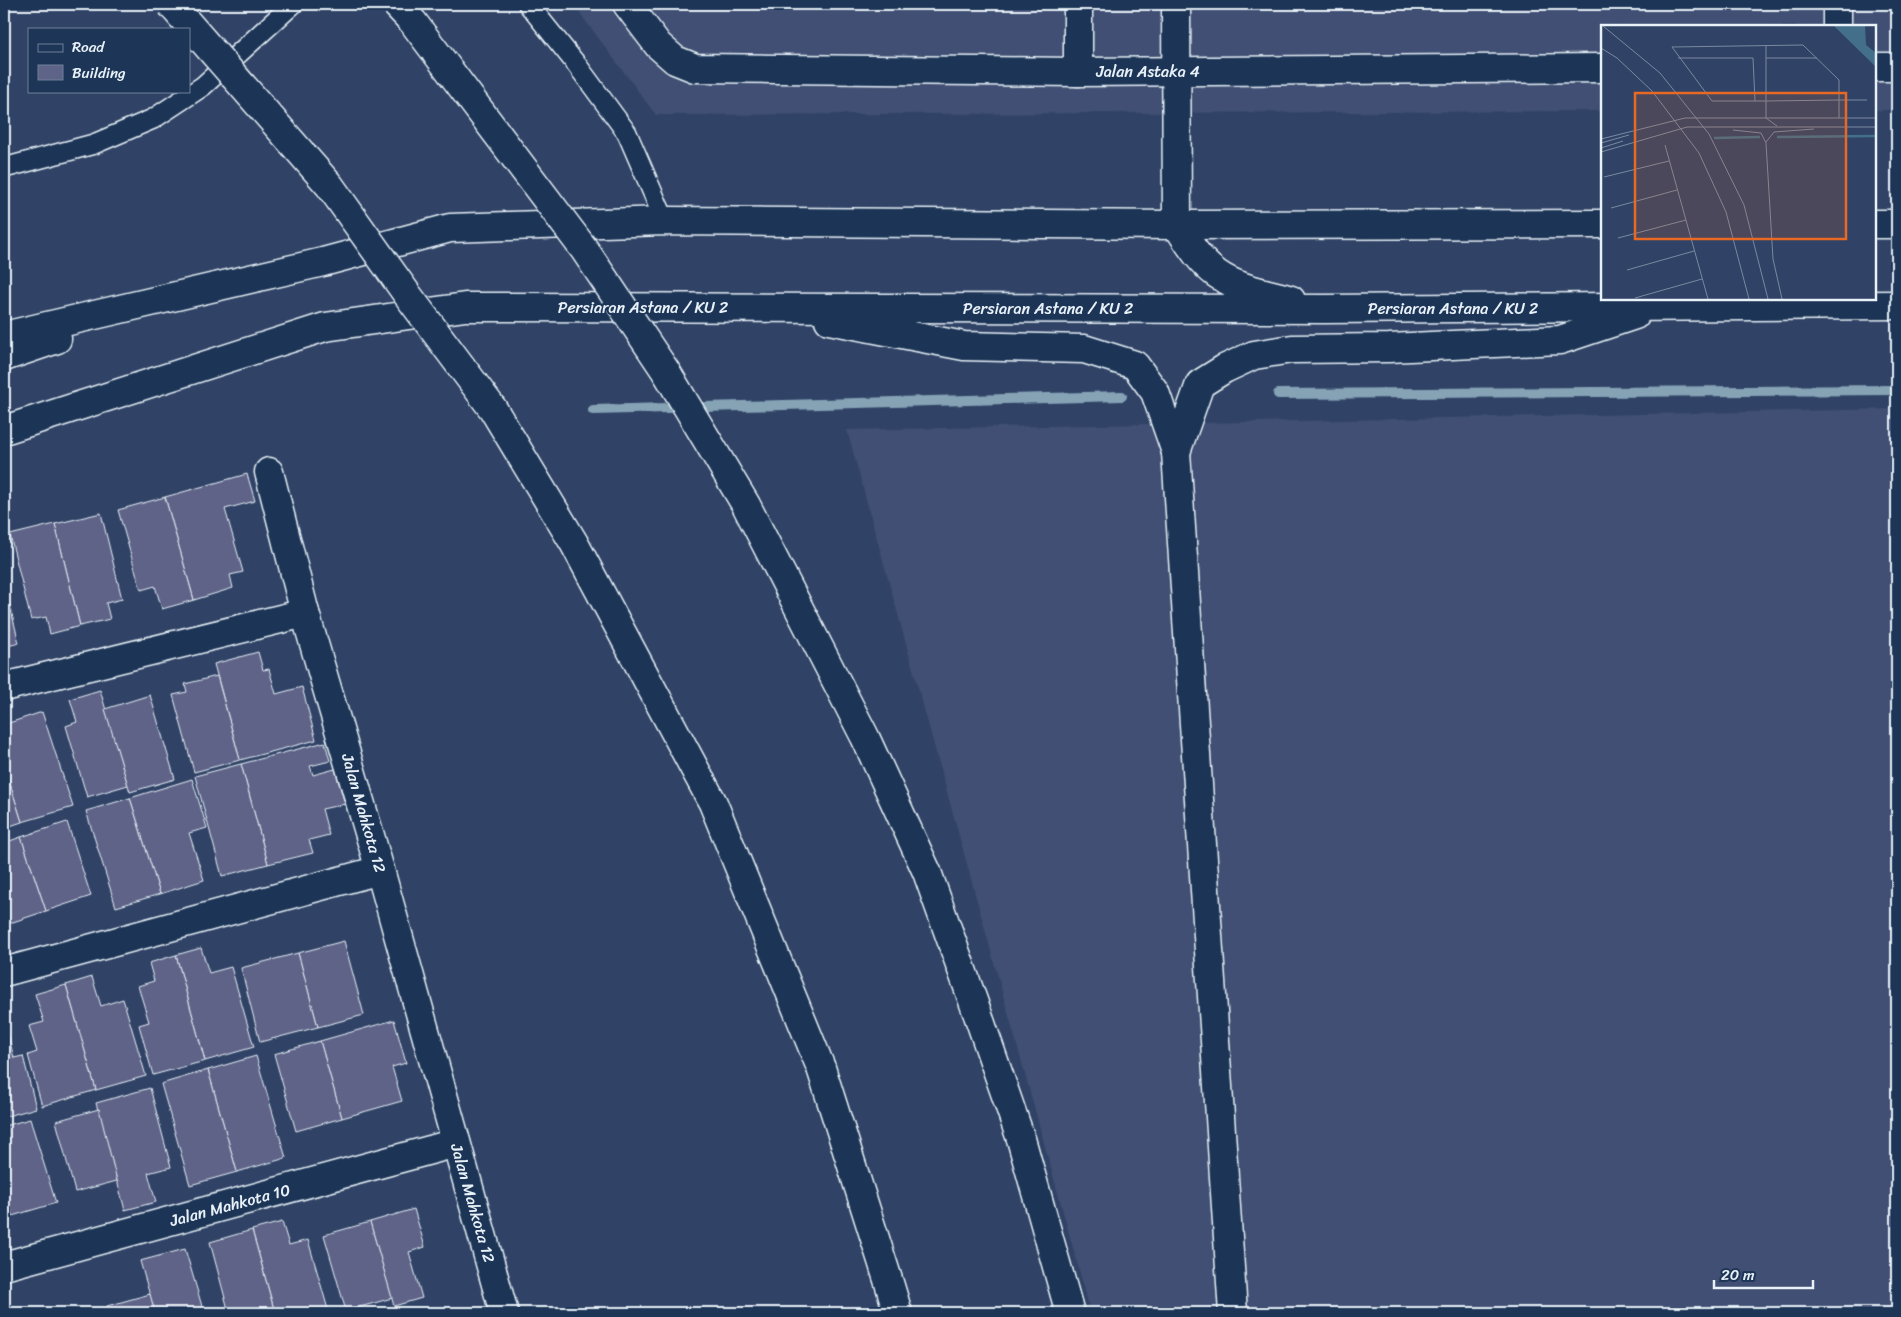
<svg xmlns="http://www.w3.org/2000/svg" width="1901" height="1317" viewBox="0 0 1901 1317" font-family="Sriracha,sans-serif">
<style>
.built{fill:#415073}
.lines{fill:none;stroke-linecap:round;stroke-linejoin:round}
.stream{stroke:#86a3b6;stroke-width:10}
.building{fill:#5e6388;stroke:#e8f1f8}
.service-casing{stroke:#e8f1f8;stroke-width:22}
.minor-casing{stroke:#e8f1f8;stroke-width:31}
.tertiary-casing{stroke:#e8f1f8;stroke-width:31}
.motorway-casing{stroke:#e8f1f8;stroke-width:31}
.service{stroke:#1d3557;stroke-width:19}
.minor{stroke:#1d3557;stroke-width:28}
.tertiary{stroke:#1d3557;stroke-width:28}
.motorway{stroke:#1d3557;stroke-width:28}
.motorway-bridge-casing{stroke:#e8f1f8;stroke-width:31;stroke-linecap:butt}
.motorway-bridge{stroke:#1d3557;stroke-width:28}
.labels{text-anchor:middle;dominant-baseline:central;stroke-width:4;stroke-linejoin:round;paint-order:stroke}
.street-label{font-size:16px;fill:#e8f1f8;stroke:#1d3557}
.inset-river{fill:none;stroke:#446f8a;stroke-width:2.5}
.inset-road{fill:none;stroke:#7a89a0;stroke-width:1}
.view{fill:#e86824;fill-opacity:0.15;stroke:#e86824;stroke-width:2.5}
.inset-edge{fill:none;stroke:#e8f1f8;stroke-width:2.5}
</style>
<rect width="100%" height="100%" fill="#304366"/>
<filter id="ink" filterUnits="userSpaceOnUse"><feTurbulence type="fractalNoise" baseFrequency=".02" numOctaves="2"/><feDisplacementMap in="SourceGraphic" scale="10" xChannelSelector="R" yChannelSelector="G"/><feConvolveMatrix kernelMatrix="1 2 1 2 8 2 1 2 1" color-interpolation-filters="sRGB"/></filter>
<g filter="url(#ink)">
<!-- built -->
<g class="built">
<path d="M573,4H1897V110H1875V26H1602V111L656,115Z"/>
<path d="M1897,409V1313H1091L847,430Z"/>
</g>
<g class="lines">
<!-- stream -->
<g class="stream">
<path d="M1278,394L1897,390"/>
<path d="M593,410L1122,396"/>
</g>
</g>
<!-- building -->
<g class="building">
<path d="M247,474L255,501L225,509L243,572L230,575L233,588L194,600L165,497Z"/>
<path d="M165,497L194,600L162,609L155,586L141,590L118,510Z"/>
<path d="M101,513L122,599L106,603L110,619L80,626L55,524Z"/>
<path d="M55,524L80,626L50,634L46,617L31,620L10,535Z"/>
<path d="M4,582L19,643L4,647Z"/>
<path d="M258,652L263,670L269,669L276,694L302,687L316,740L240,760L214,664Z"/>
<path d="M217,676L240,760L194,772L173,695L187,692L185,684Z"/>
<path d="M100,690L128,785L87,797L66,726L77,722L70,699Z"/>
<path d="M150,695L175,779L130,792L105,709Z"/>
<path d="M42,712L73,807L22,822L4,765V733L8,732L6,724Z"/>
<path d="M325,742L330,761L310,766L313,775L335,769L345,804L322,809L329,835L309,840L313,853L268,864L241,764Z"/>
<path d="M241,764L268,864L222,876L195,776Z"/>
<path d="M4,765L22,822L4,828Z"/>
<path d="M192,779L207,828L189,833L204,880L160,894L130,798Z"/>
<path d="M130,798L160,894L116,907L86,811Z"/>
<path d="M67,822L91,896L46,911L21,837Z"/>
<path d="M21,837L46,911L4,925V843Z"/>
<path d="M344,941L364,1015L318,1027L298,953Z"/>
<path d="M201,948L209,973L231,967L254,1047L205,1061L176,955Z"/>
<path d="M298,953L318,1027L260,1042L241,968Z"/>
<path d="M176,955L205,1061L153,1075L139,1025L149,1022L138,986L154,981L149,963Z"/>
<path d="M92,977L101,1006L123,999L146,1076L96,1090L66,985Z"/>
<path d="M66,985L96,1090L42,1106L28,1055L37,1052L29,1026L44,1022L35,994Z"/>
<path d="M394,1020L406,1063L392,1067L402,1101L342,1118L320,1041Z"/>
<path d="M7,1030L14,1058L23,1056L36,1108L4,1117V1031Z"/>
<path d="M320,1041L342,1118L296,1131L274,1054Z"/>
<path d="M256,1056L286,1158L237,1172L208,1070Z"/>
<path d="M208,1070L237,1172L190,1185L161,1084Z"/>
<path d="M150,1088L171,1167L148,1173L156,1202L125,1210L96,1103Z"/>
<path d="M99,1109L117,1181L75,1192L56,1121Z"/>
<path d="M30,1119L56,1203L12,1216L4,1190V1126Z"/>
<path d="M4,1190L12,1216L4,1218Z"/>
<path d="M414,1209L425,1247L409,1252L422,1298L394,1306L370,1222Z"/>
<path d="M282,1222L289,1245L308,1240L329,1313H275L252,1230Z"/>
<path d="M370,1222L392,1298L346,1311L324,1235Z"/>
<path d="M252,1230L275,1313H229L210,1242Z"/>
<path d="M185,1249L204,1313H155L140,1261Z"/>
<path d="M150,1294L155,1313H109L107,1306Z"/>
<path d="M441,1307L443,1313H421Z"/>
</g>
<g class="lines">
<defs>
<g id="service">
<path d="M528,4L577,65L627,133L665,221"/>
<path d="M4,168L94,144L153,119L203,86L293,4"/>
</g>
<g id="minor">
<path d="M627,4L658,45L675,60L695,68L1078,72L1602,68"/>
<path d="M1078,4V72"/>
<path d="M1176,4L1177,225"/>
<path d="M1837,26V4"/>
<path d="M1875,67H1897"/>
<path d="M1176,452L1233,1313"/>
<path d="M269,472L305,613L380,870L504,1313"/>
<path d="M4,687L305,613"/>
<path d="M4,972L380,870"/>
<path d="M4,1266L456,1143"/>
</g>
<g id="tertiary">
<path d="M1875,224H1897"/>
<path d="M1177,225C1188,242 1200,262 1217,274C1238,289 1267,293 1291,300"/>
<path d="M829,320L964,346L1084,349L1135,365L1155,392L1176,452"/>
<path d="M4,336L323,262L450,228L665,221L1177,225L1602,224"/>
<path d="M4,357L57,339"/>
<path d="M4,430L325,327L465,307L1324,309L1897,305"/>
<path d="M1176,452L1200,384L1224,369L1254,355L1292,349L1389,348L1560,340L1635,315"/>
</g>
<g id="motorway">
<path d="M977,1012L1021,1139L1070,1313"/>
<path d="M821,1068L890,1286L898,1313"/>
</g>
</defs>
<!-- service casing -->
<use href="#service" class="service-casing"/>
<!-- minor casing -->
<use href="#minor" class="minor-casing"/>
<!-- tertiary casing -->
<use href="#tertiary" class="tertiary-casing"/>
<!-- motorway casing -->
<use href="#motorway" class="motorway-casing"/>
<!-- service -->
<use href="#service" class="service"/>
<!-- minor -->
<use href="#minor" class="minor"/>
<!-- tertiary -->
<use href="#tertiary" class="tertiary"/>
<!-- motorway -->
<use href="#motorway" class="motorway"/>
<defs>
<g id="motorway-bridge">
<path d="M171,4L330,186L407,294L493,409L574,543L713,803L821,1068"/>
<path d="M396,4L413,22L584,249L667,373L746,505L865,737L927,872L977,1012"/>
</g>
</defs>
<!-- motorway-bridge casing -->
<use href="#motorway-bridge" class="motorway-bridge-casing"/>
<!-- motorway-bridge -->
<use href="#motorway-bridge" class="motorway-bridge"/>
</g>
</g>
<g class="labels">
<!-- street labels -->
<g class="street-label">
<text x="1148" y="71">Jalan Astaka 4</text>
<text x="643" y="307">Persiaran Astana / KU 2</text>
<text x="1048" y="308">Persiaran Astana / KU 2</text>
<text x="1453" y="308">Persiaran Astana / KU 2</text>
<text transform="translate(364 813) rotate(74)">Jalan Mahkota 12</text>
<text transform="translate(473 1203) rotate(74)">Jalan Mahkota 12</text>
<text transform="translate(230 1205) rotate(-15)">Jalan Mahkota 10</text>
</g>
</g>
<!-- overview -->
<g transform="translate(1601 25)">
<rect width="275" height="275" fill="#304366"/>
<path d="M233,1H264L265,20L275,28V42Z" fill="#446f8a"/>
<path class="inset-river" d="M176,112L275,111M113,113L159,112"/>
<path class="inset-road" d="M2,1L59,48L108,109L143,180L167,274M165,20V93L176,101M0,23L16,33L51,66L98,128L125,187L148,274M77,33H152L154,76M165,33H216M238,93V55L202,20L71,22L111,76H165L238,75H266M132,105L160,108L165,118L172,234L181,274M0,114L84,93H275M165,117L173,107L213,104M0,118L28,110M64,120L107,274M0,123L22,116M0,127L86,102H275M3,152L68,136M10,183L76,165M17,213L85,195M26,245L93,226M34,273L101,254"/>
<path class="view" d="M34,68H245V214H34Z"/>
<rect width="275" height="275" class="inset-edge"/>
</g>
<!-- margin -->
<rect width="1901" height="1317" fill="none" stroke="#1d3557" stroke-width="20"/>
<rect x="10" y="10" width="1881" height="1297" fill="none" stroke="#e8f1f8" stroke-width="2" filter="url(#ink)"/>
<!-- legend -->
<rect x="28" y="28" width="162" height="65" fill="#1d3557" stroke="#6e8097"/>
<rect x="38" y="44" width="25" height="8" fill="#1d3557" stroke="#6e8097"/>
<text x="72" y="52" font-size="15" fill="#e8f1f8">Road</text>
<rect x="38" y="65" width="25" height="15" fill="#5e6388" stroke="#6e8097"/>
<text x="72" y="78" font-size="15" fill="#e8f1f8">Building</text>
<!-- scale -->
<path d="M1714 1280v8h99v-8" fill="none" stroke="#e8f1f8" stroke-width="2.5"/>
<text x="1721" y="1280" font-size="15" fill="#e8f1f8" stroke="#1d3557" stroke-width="4" paint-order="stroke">20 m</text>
</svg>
